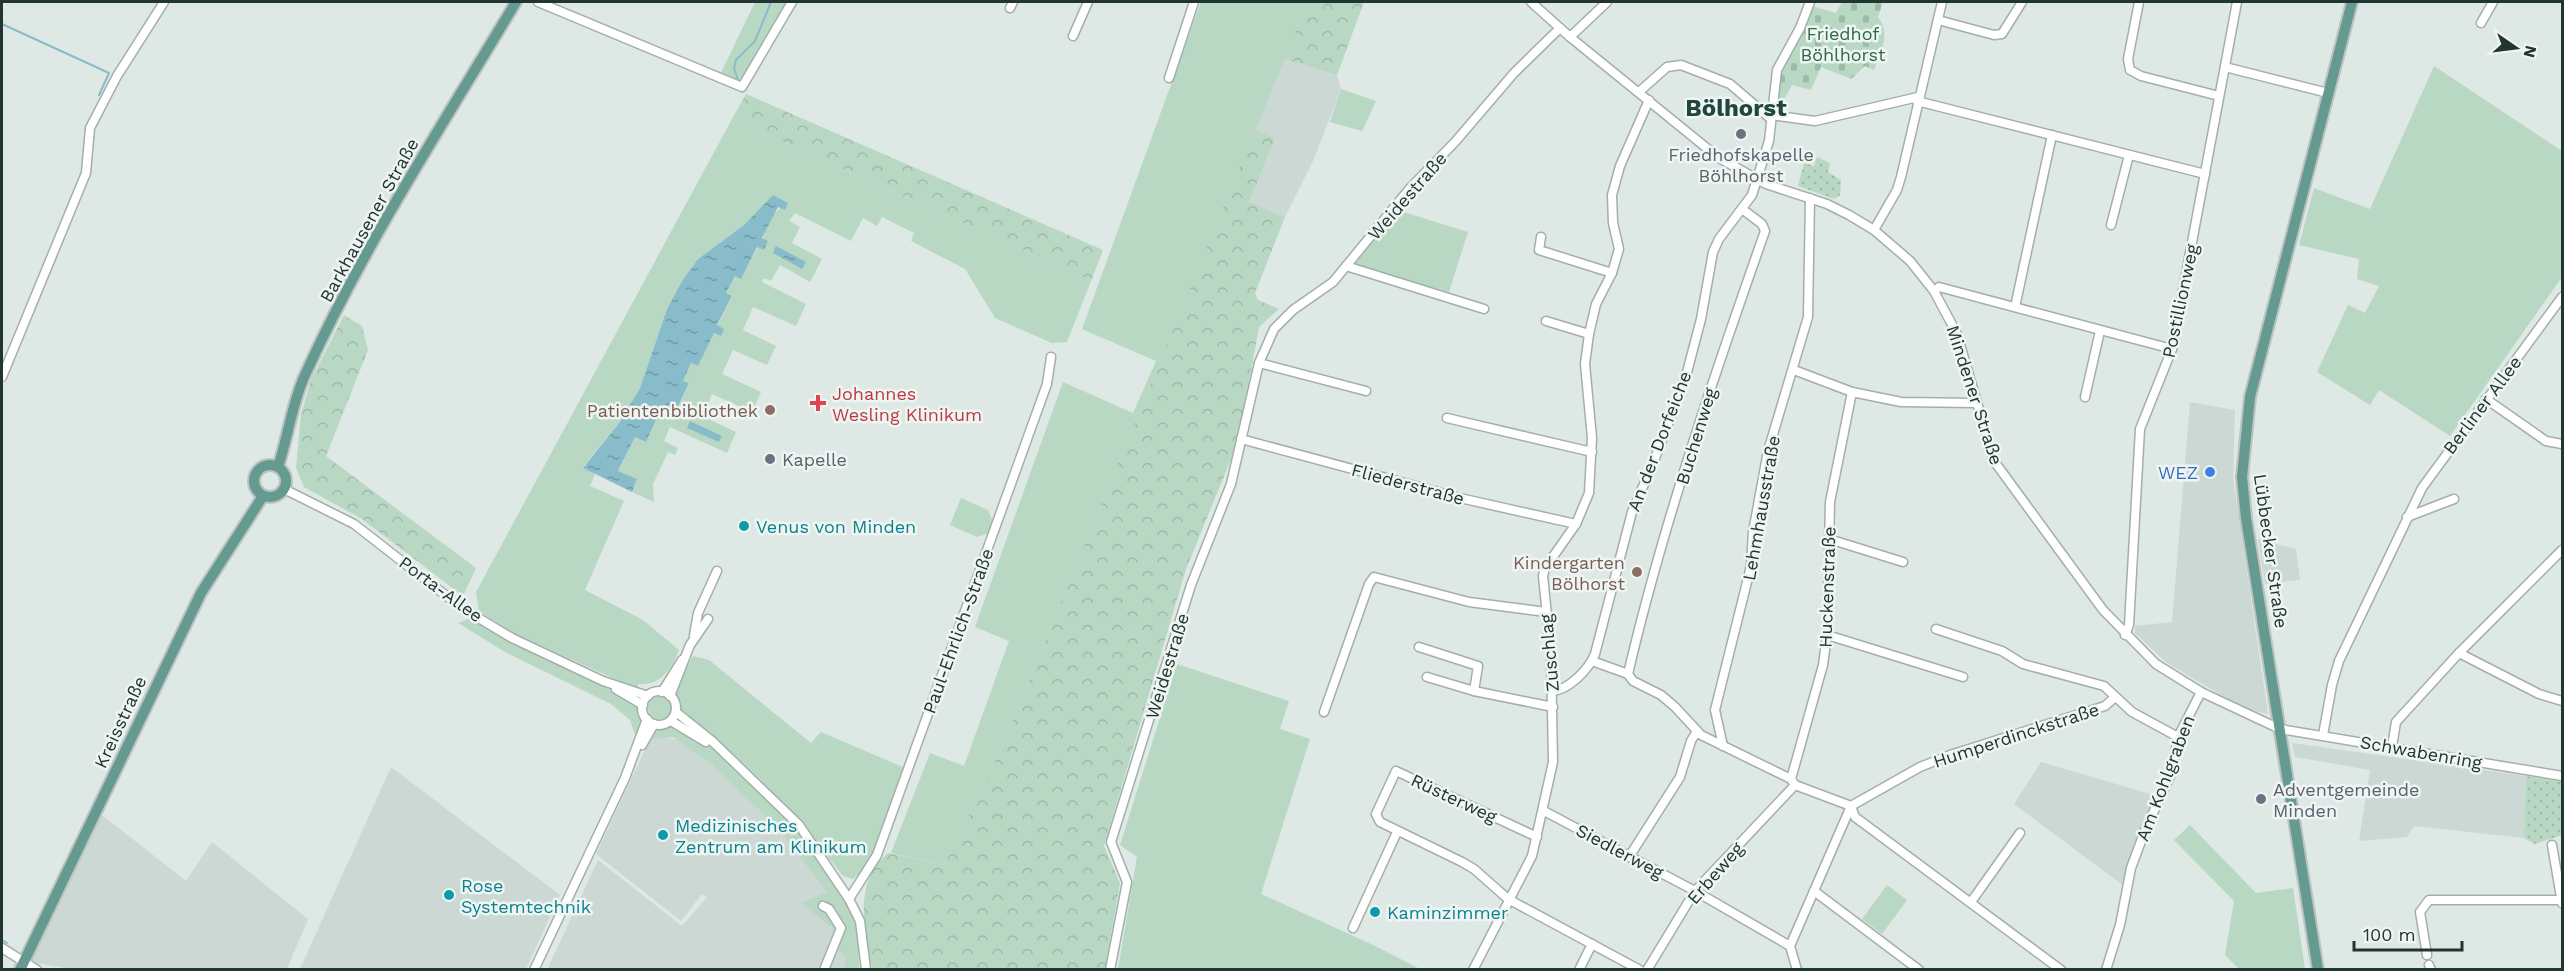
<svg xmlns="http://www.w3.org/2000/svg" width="2564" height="971" viewBox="0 0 2564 971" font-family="'Work Sans',sans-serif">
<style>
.built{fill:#ccd8d3}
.green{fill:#b8d8c3}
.forest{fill:url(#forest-crowns)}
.cemetery{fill:url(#cemetery-stones)}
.park{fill:url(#park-dots)}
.water{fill:url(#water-ripples)}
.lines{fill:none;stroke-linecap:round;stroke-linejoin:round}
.stream{stroke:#89bcca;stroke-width:2}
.minor-casing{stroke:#a2afab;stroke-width:11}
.major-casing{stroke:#bcc3c2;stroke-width:14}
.minor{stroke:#fff;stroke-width:8}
.major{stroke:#659a90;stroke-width:10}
.worship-dot{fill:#6b7280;stroke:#eef5f2;stroke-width:2}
.health-dot{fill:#e0444e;stroke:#eef5f2;stroke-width:2}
.education-dot{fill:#8d6e63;stroke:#eef5f2;stroke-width:2}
.shop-dot{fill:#3f7fe0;stroke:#eef5f2;stroke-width:2}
.culture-dot{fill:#0f9aa8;stroke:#eef5f2;stroke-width:2}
.labels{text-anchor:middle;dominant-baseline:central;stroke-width:5;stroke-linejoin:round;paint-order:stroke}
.park-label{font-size:18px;fill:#2e6949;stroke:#eef5f2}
.worship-label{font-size:18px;fill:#5b616d;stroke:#eef5f2;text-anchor:start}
.street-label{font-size:18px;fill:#213632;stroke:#eef5f2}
.health-label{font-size:18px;fill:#be3a42;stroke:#eef5f2;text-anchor:start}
.education-label{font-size:18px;fill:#785e54;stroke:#eef5f2;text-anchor:end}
.shop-label{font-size:18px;fill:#366cbe;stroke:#eef5f2;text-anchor:end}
.culture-label{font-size:18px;fill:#0d838f;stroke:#eef5f2;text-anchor:start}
.district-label{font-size:24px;font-weight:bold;fill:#1f463f;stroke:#eef5f2}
</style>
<defs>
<pattern id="forest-crowns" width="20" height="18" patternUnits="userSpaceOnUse" patternTransform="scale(1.5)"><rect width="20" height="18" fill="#b8d8c3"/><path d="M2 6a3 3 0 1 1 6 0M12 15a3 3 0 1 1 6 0" fill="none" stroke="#9ebaa8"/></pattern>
<pattern id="cemetery-stones" width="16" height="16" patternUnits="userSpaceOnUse" patternTransform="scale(1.5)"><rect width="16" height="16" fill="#b8d8c3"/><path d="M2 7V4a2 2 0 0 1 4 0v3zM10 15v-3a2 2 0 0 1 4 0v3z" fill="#9ebaa8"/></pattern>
<pattern id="park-dots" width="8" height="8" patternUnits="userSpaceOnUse" patternTransform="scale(1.5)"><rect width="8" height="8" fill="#b8d8c3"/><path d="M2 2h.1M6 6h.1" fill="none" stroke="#9ebaa8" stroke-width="1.8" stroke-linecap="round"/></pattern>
<pattern id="water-ripples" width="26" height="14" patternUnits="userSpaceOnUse" patternTransform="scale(1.5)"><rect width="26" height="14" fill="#89bcca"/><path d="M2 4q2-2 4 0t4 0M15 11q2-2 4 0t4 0" fill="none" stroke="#709aa5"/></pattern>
</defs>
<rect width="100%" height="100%" fill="#dee8e4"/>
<!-- built -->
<g class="built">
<path d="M1284,59L1337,75L1341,89L1314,159L1285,217L1249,202L1275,138L1255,130Z"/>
<path d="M2190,402L2235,410L2233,478L2268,714L2250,710L2230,700L2167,663L2135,633V626L2172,622Z"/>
<path d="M2258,539L2296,549L2300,580L2265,584Z"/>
<path d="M665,737L678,740L711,764L778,828L809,865L827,892L802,903L840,934L845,954V969L547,970L598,860L682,926L707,897L702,894L681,921L596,854L650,739Z"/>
<path d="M2292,743L2526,776L2524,838L2414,826L2407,837L2359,841L2370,770L2295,757Z"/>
<path d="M2041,762L2157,796L2137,838L2124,886L2014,804Z"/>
<path d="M391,767L560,895L526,969H300Z"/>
<path d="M102,815L186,881L212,842L308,919L287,969L78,970L30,962Z"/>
</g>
<!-- green -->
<g class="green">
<path d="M755,2H787L743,81L738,83L720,75Z"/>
<path d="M1201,2H1308L1000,751L944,865L891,853L930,753L964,766L1009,641L975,627L1063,382L1133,413L1156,361L1082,329Z"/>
<path d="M2434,66L2562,151V277L2450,436L2379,390L2370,405L2317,372L2348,305L2365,313L2379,286L2357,279L2359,259L2299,245L2314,188L2370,209Z"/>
<path d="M1341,89L1376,101L1362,131L1330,122Z"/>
<path d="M732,119L1091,281L1067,342L1052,343L995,318L965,269L911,241L914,233L882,217L877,226L863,218L851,241L795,213L789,221L800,227L792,243L822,259L810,282L780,265L771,281L764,278L762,282L806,304L796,326L753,307L743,330L776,346L767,365L733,350L722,374L761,392L752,412L712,394L702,416L736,432L727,453L670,427L664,441L678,448L675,455L668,452L653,484L654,502L632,492L637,479L618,472L635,437L646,442L663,405L677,411L689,383L682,381L691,363L698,365L714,333L721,336L717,326L732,297L726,293L735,276L741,278L758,247L763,250C761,233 772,210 788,203L773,196L744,225L698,259L682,281L667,309L640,388L620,422L583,467L595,474L590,486L624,501L585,590L643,620L679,650C671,669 661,686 638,684L637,689L515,634L479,611L476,592Z"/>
<path d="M1397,210L1468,232L1449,292L1354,265Z"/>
<path d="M961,498L988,510L993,522L989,533L977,537L950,525Z"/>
<path d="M471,618L507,640L628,698C643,710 643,718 639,736L635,735L630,720L611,704L505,652L458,623Z"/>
<path d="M693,656L709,660L811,743L821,732L905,768L869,864L853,879L843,876C803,825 764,777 713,738C696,724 676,714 675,689Z"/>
<path d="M1177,664L1289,701L1280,729L1310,739L1261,894L1373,945L1420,969H1118L1137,857L1120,845Z"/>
<circle cx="660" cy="708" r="12"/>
<path d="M669,726C720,734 829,859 849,906C858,927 858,947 859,969H845V955L839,951L840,934L801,903L827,892L778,828L711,764L673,737L650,739L654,730Z"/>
<path d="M2190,825L2256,893L2293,888L2305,969H2239L2225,955L2234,901L2174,840Z"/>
<path d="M1887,885L1907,900L1882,934L1862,919Z"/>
</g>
<!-- forest -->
<g class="forest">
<path d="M1308,2H1364L1337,75L1284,59Z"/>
<path d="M746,94L1103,250L1091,281L732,119Z"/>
<path d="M1255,130L1275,138L1249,202L1285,217L1255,293L1258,300L1279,309L1259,327L1238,442L1186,569L1104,846L1120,883L1105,969H872C864,930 853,882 888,853L944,865L1000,751Z"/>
<path d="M344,315L362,326L368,350L326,456L476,568L463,596L362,519L304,487L296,468L301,414L311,380Z"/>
</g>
<!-- cemetery -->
<path class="cemetery" d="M1842,2H1883L1878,17C1891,34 1881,51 1874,70L1865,66L1851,79L1821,67L1811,90L1792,85L1782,104L1774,101L1782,68L1812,6L1836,13Z"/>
<!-- park -->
<g class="park">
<path d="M1817,157L1830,163L1828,172L1841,180L1840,195L1834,199L1798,186L1804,163L1814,166Z"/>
<path d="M2526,776L2562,782V835L2535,844L2524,838Z"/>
</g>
<!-- water -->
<g class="water">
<path d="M773,195L788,203L785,210L778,207L762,238L768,241L764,250L757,247L741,279L735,276L726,293L732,296L717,325L724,329L721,336L714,333L698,366L691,363L683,381L689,383L676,411L663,405L646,442L635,437L618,471L637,479L632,492L583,468L620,422L640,388L667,309L682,281L698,259L744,225Z"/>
<path d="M776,246L806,262L802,269L773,253Z"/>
<path d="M690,421L722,436L719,442L687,428Z"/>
</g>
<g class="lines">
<!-- stream -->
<g class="stream">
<path d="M2,24L109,73L99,95"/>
<path d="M738,80L734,68L736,60L755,41L771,2"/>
<path d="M2,940L7,943"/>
</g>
<defs>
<g id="minor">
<path d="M538,2L742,87L792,2"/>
<path d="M1531,2L1570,37L1719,158L1766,184L1827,204L1849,215L1874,230L1910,261L1934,291L1957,334L1994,461L2103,610L2156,664L2201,692L2280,729L2562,776"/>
<path d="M2139,2L2128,59L2130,70L2141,76L2219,96"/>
<path d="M1010,8L1013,2"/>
<path d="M1938,20L1994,35L2002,34L2022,2"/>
<path d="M2481,23L2493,2"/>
<path d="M1073,36L1088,2"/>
<path d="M1570,37L1607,2"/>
<path d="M2225,67L2328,93"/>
<path d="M1169,78L1194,2"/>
<path d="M1639,92L1667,67L1681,65L1730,84L1771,119"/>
<path d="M1917,101L2205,174"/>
<path d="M1771,115L1815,121L1918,97"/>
<path d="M2111,225L2129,155"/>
<path d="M1874,230L1897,190L1901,177L1942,2"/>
<path d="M1541,237L1539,250L1612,273"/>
<path d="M1346,266L1484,309"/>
<path d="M1934,291L1939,287L2172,349"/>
<path d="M2015,307L2052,135"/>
<path d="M1546,321L1589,334"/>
<path d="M1259,363L1366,391"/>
<path d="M1794,370L1852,392L1901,402L1977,403"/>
<path d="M2,377L86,173L90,128L117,76L164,2"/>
<path d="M2085,397L2100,331"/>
<path d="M2486,399L2546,441L2562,444"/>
<path d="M1447,418L1592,452"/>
<path d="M1241,439L1460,498L1576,524"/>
<path d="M284,489L354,524L462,608L512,638L603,681L648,696"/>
<path d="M2407,517L2454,499"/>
<path d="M1829,539L1903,562"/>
<path d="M1936,629L2002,651L2023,664L2104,686L2132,712L2178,737"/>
<path d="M694,635L698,613L717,571"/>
<path d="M1827,635L1963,677"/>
<path d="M2125,635L2129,625L2140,429L2172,349L2237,2"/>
<path d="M1419,647L1478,666L1474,691L1553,707"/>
<path d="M2459,653L2539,694L2562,701"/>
<path d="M1592,661L1628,674L1633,681L1661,695L1675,707L1701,735L1791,779L1795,785L1851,806"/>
<path d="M1628,674C1663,524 1714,376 1765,231L1762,224L1742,209"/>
<path d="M1427,677L1474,691"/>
<path d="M616,689L643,705"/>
<path d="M1552,691C1569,690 1589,669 1595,654L1632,512L1654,461L1686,376L1701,319L1713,252L1719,239L1752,195L1769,141L1777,70L1800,28L1810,2"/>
<circle cx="659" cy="708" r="17"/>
<path d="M662,692L682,660"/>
<path d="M670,696L690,645L708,619"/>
<path d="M676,712L711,740L799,825L849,899L860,921L866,970"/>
<path d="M1324,712L1369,584L1374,577L1469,602L1546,612"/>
<path d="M671,721L706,742"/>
<path d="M2323,735L2332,685L2339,661L2422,488L2562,297"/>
<path d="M642,745L654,724"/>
<path d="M1723,746L1715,710L1751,566L1753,532L1768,451L1808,317L1810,198"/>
<path d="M2392,747L2396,722L2459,653L2562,550"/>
<path d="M1791,779L1823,665L1827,635L1830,502L1852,392"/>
<path d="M1851,806L1920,767L1950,755L2105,706L2114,698"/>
<path d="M1851,806L1855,817L2061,970"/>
<path d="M1544,811L1695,891L1790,946"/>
<path d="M1537,837L1396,771L1376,814L1380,822L1462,862L1474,869L1508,899L1640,970"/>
<path d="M2552,845L2562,903"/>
<path d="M1629,857L1680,777L1691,741L1697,731"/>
<path d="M1814,891L1919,970"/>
<path d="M849,899L877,855L1047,384L1051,357"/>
<path d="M1971,902L2020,833"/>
<path d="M823,906L829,909L841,928L824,970"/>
<path d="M1353,928L1397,832"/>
<path d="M2,948L37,970"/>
<path d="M2427,955L2420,912L2429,900H2562"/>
<path d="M2429,965L2431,970"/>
<path d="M534,970L625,778L647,719"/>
<path d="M1110,970L1127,882L1111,842L1191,585L1231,484L1259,363L1274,329L1293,310L1333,282L1411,187L1455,142L1514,73L1560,28"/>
<path d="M1473,970L1532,856L1553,762L1551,655L1543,576L1545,568L1576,524L1589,493L1592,438L1585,364L1589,334L1596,304L1612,273L1619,249L1613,223L1612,195L1620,166L1649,100"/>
<path d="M1579,970L1592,944"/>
<path d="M1647,970L1695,891L1795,785"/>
<path d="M1797,970L1790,946L1851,806"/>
<path d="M2106,970L2120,925L2131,868L2146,828L2172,772L2178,737L2201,692"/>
</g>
<g id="major">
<circle cx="270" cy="481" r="16"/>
<path d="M278,467C288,437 292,403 305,375C364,245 443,124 516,2"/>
<path d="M20,970L201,593L263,496"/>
<path d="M2318,970L2246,518L2242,477L2250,397L2352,2"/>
</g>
</defs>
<!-- minor casing -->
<use href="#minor" class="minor-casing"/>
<!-- major casing -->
<use href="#major" class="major-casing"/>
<!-- minor -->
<use href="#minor" class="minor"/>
<!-- major -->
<use href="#major" class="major"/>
</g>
<!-- markers -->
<g class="worship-dot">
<circle cx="1741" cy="134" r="6"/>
<circle cx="770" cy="459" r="6"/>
<circle cx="2261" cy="799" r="6"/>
</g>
<path class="health-dot" d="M815 394h6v6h6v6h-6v6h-6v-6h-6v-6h6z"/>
<g class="education-dot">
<circle cx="770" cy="410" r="6"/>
<circle cx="1637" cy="572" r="6"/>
</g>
<circle class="shop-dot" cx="2210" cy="472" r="6"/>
<g class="culture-dot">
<circle cx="744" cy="526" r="6"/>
<circle cx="663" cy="835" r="6"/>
<circle cx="449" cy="895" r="6"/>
<circle cx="1375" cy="912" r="6"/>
</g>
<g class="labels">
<!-- park labels -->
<g class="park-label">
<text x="1843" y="33">Friedhof<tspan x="1843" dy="21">Böhlhorst</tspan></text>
</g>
<!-- worship labels -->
<g class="worship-label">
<text x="1741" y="154" text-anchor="middle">Friedhofskapelle<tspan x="1741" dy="21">Böhlhorst</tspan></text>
<text x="782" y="459">Kapelle</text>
<text x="2273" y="789">Adventgemeinde<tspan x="2273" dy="21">Minden</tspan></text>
</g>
<!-- street labels -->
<g class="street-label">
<text transform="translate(1407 196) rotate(-49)">Weidestraße</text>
<text transform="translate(369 220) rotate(-61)">Barkhausener Straße</text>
<text transform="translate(2180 301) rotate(-78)">Postillionweg</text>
<text transform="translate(1975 395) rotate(72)">Mindener Straße</text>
<text transform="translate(2482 405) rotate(-53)">Berliner Allee</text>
<text transform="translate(1696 436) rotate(-73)">Buchenweg</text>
<text transform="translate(1659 441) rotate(-69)">An der Dorfeiche</text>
<text transform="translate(1408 484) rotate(15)">Fliederstraße</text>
<text transform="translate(1761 508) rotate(-80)">Lehmhausstraße</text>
<text transform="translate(2271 551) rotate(82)">Lübbecker Straße</text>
<text transform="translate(1827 587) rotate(-88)">Huckenstraße</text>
<text transform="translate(441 589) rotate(36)">Porta-Allee</text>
<text transform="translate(958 631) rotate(-70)">Paul-Ehrlich-Straße</text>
<text transform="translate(1549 653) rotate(-95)">Zuschlag</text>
<text transform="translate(1167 666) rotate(-73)">Weidestraße</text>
<text transform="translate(120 722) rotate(-65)">Kreisstraße</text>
<text transform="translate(2016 735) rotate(-18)">Humperdinckstraße</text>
<text transform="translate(2421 752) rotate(10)">Schwabenring</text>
<text transform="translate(2165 778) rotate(-69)">Am Kohlgraben</text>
<text transform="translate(1454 798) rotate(25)">Rüsterweg</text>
<text transform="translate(1620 851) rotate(28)">Siedlerweg</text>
<text transform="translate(1715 873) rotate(-49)">Erbeweg</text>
</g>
<!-- health labels -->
<g class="health-label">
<text x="832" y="393">Johannes<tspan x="832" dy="21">Wesling Klinikum</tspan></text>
</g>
<!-- education labels -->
<g class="education-label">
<text x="758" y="410">Patientenbibliothek</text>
<text x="1625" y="562">Kindergarten<tspan x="1625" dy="21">Bölhorst</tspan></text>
</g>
<!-- shop labels -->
<g class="shop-label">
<text x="2198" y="472">WEZ</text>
</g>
<!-- culture labels -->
<g class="culture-label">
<text x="756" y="526">Venus von Minden</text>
<text x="675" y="825">Medizinisches<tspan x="675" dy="21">Zentrum am Klinikum</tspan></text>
<text x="461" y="885">Rose<tspan x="461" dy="21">Systemtechnik</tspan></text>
<text x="1387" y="912">Kaminzimmer</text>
</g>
<!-- district labels -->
<g class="district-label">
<text x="1736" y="108">Bölhorst</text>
</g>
</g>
<!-- border -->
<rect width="2564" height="971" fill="none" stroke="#213632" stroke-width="6"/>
<!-- north arrow -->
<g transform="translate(2516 48) rotate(104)" stroke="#eef5f2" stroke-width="4.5" paint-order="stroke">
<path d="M0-4.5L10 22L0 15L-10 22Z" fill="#213632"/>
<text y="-9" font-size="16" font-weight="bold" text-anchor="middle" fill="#213632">N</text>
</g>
<!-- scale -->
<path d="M2354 941v9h108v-9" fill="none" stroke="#213632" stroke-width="3"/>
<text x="2363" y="941" font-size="18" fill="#213632" stroke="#eef5f2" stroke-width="4.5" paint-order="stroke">100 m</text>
</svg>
